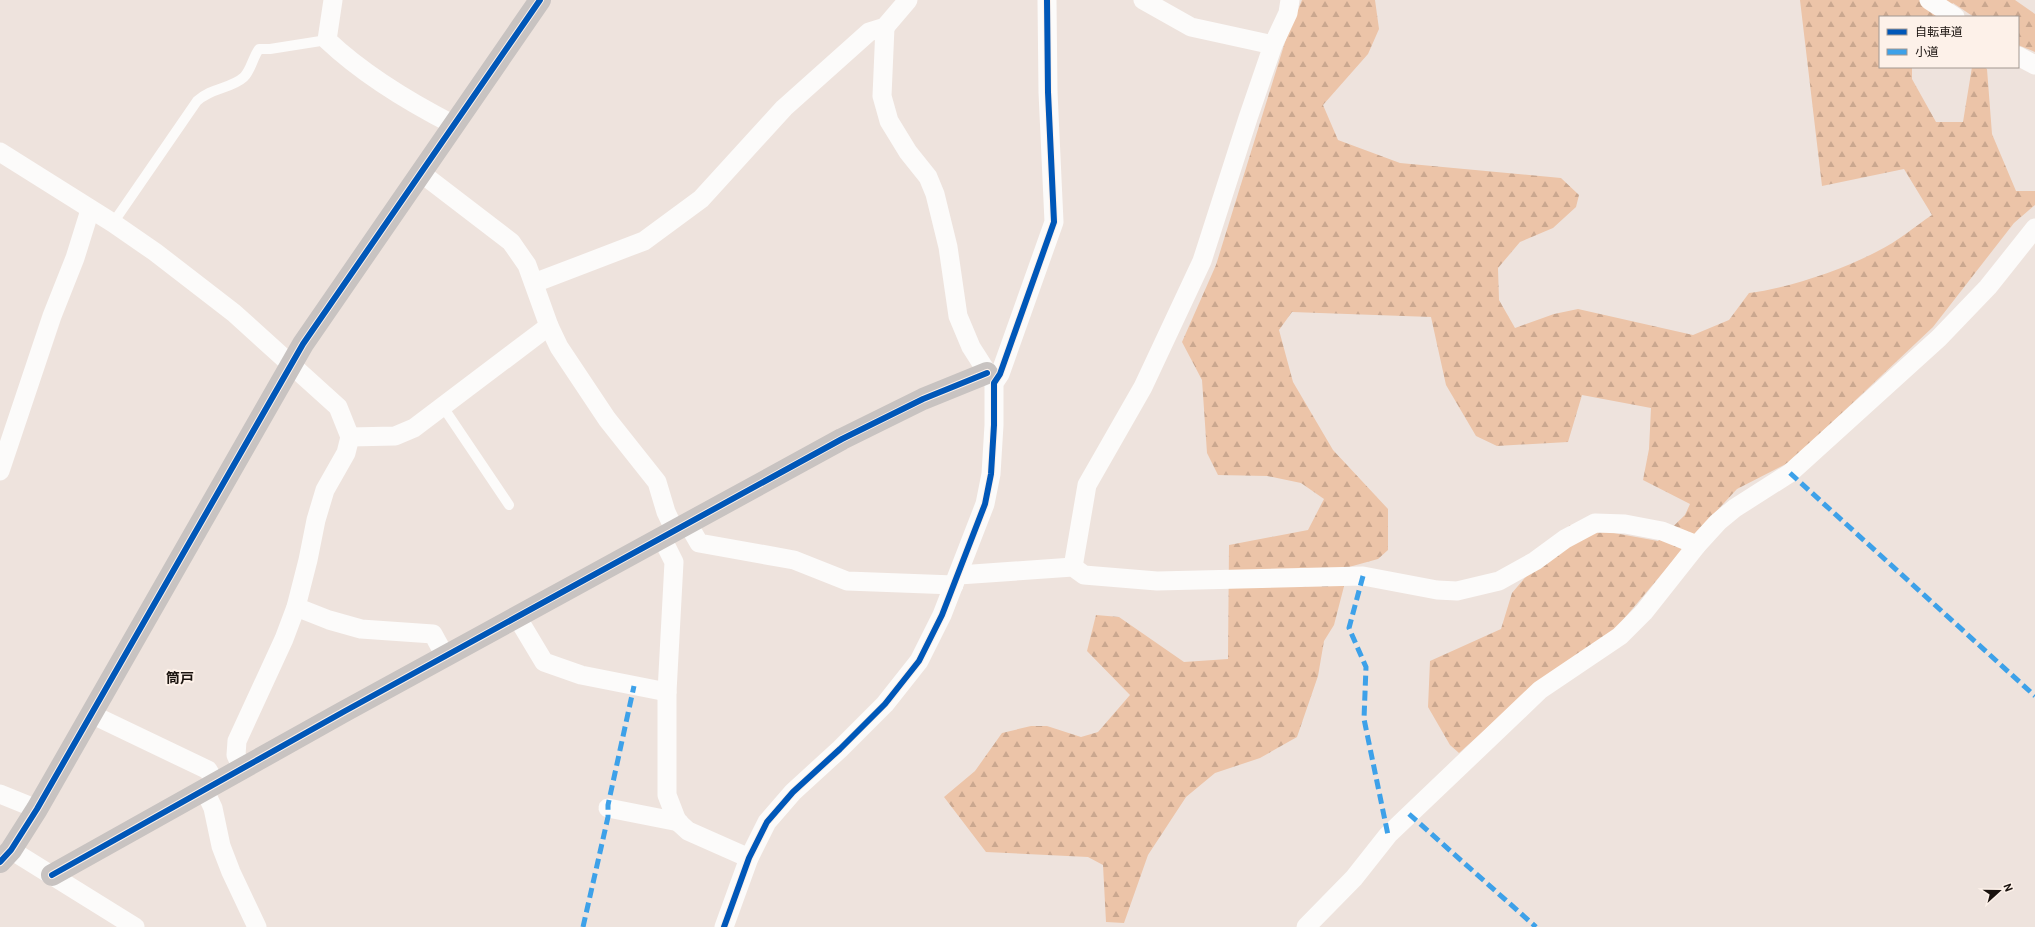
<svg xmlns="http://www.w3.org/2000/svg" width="2035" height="927" viewBox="0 0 2035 927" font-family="Barlow,'Noto Sans JP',sans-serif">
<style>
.forest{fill:url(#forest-firs)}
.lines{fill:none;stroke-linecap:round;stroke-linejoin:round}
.lane{stroke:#fcfbfa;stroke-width:10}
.street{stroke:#fcfbfa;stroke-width:19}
.secondary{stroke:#c8c3c1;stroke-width:22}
.quiet{stroke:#3da1e9;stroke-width:5;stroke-dasharray:10 5;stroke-linecap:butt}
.cycleway-casing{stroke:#fdf1e9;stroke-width:8}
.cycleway{stroke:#0057b8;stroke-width:6}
.labels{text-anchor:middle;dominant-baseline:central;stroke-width:4;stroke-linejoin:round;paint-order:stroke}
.quarter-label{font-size:14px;font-weight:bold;fill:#19120e;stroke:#fdf1e9}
</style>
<defs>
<pattern id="forest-firs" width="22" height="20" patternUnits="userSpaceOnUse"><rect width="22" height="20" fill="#ecc4a8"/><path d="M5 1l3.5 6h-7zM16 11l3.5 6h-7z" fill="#caa78f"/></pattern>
</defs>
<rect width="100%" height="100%" fill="#eee3dd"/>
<!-- forest -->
<path class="forest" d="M1302,0H1375L1379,29L1368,54L1323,105L1338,140L1400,163L1561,178L1579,195L1576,207L1553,228L1520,242L1498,268L1499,300L1515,328L1554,314L1578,309L1693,335L1729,320L1749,293C1789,288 1842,270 1878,251C1897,242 1914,227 1932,215L1904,169L1822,186L1800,0H2015L2035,14V52L2018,45V17H1974L1953,3L1941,17H1880V67H1912V79L1936,122H1963L1972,67H1984L1987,69L1992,134L2016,191H2035V205L2014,223L1933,327L1790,462L1737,489L1698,531L1612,633L1526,693L1459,753L1450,745L1428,707L1430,661L1501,629L1512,593L1570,525L1658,541L1685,515L1690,504L1643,480L1649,449L1651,408L1582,395L1568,442L1497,446L1476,436L1446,385L1431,317L1292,312L1279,330L1293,382L1333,450L1388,509V550L1378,559L1349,567L1334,625L1324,641L1318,676L1297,737L1260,758L1215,773L1186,797L1148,855L1124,923L1106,922L1103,865L1088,857L986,852L944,797L975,771L1002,733L1031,726H1047L1081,737L1098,732L1130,695L1087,651L1096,615L1119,617L1184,662L1228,659L1229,545L1308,530L1324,499L1301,483L1267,476L1218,475L1207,453L1202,380L1182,342L1216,265L1285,42Z"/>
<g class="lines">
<!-- lane -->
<g class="lane">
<path d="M113,223L197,101C212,87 231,89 244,77C251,70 253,57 259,49H270L327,40"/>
<path d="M443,407L509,505"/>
</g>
<!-- street -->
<g class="street">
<path d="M333,0L327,40C364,75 409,102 454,125"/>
<path d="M1143,0L1191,27L1273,45"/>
<path d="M1929,0L1955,17"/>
<path d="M885,27L882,96L889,121L908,152L928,177L935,194L948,247L958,316L971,347L994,383"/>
<path d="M2018,56L2035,65"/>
<path d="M0,152L113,223L155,252L234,313L338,407L350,437L346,453L325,490L316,520L308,560L296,607L284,639L237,741L236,755L242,768"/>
<path d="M421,173L511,242L527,265L549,326L559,347L607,419L657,482L666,512L675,531"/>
<path d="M534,283L644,241L701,199L784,108L869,32L885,27L908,0"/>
<path d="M350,437L395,436L414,428L549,326"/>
<path d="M0,471L52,316L75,258L90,210"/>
<path d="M688,524L699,543L794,560L847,581L954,585"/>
<path d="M662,538L674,562L667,692V795L677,821L688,831L749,858"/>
<path d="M1073,567L1087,485L1143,387L1202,261L1248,118L1273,45L1288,13L1290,0"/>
<path d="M959,575L1073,567L1084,575L1157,581L1363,576L1437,590L1457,591L1499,581L1535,561L1565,539L1595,523L1625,524L1662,531L1697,545"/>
<path d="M296,607L329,620L361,629L433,634L445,656"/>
<path d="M517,617L544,662L581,675L667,692"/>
<path d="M91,714L208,770L215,782"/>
<path d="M204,789L213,808L221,846L231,872L257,927"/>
<path d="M0,794L37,809"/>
<path d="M608,808L679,822"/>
<path d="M11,850L135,927"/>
<path d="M724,927L749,858L767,822L793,792L840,749L885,704L919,661L942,615L985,504L991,474L994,425V383L1000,374L1054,222L1048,92L1047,0"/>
<path d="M1306,927L1354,878L1388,835L1540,690L1620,636L1644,612L1697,545L1718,522L1735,508L1790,473L1939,338L1988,287L2035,228"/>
</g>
<!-- secondary -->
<g class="secondary">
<path d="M0,862L11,850L37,809L303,344L540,0"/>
<path d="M52,875L345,711L842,439L923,399L987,373"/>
</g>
<!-- quiet -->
<g class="quiet">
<path d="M1790,473L2035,696"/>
<path d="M1363,576L1349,628L1366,667L1364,719L1388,835"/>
<path d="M1409,814L1536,927"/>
<path d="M583,927L608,817V805L634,686"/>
</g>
<defs>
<g id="cycleway">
<path d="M0,862L11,850L37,809L303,344L540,0"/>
<path d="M52,875L345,711L842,439L923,399L987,373"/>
<path d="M724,927L749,858L767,822L793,792L840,749L885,704L919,661L942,615L985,504L991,474L994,425V383L1000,374L1054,222L1048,92L1047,0"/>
</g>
</defs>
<!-- cycleway casing -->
<use href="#cycleway" class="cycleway-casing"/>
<!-- cycleway -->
<use href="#cycleway" class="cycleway"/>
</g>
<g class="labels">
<!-- quarter labels -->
<g class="quarter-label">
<text x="180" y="677">筒戸</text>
</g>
</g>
<!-- legend -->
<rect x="1879" y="16" width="140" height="52" fill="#fdf1e9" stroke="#a29891"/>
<rect x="1887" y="29" width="20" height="6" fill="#0057b8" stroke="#a29891"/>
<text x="1915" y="36" font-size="12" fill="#19120e">自転車道</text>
<rect x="1887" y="49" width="20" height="6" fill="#3da1e9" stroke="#a29891"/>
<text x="1915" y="56" font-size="12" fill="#19120e">小道</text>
<!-- north arrow -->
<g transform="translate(1999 891) rotate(69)" stroke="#fdf1e9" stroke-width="3" paint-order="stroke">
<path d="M0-3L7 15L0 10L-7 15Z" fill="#19120e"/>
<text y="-6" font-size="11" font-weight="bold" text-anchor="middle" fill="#19120e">N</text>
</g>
</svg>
